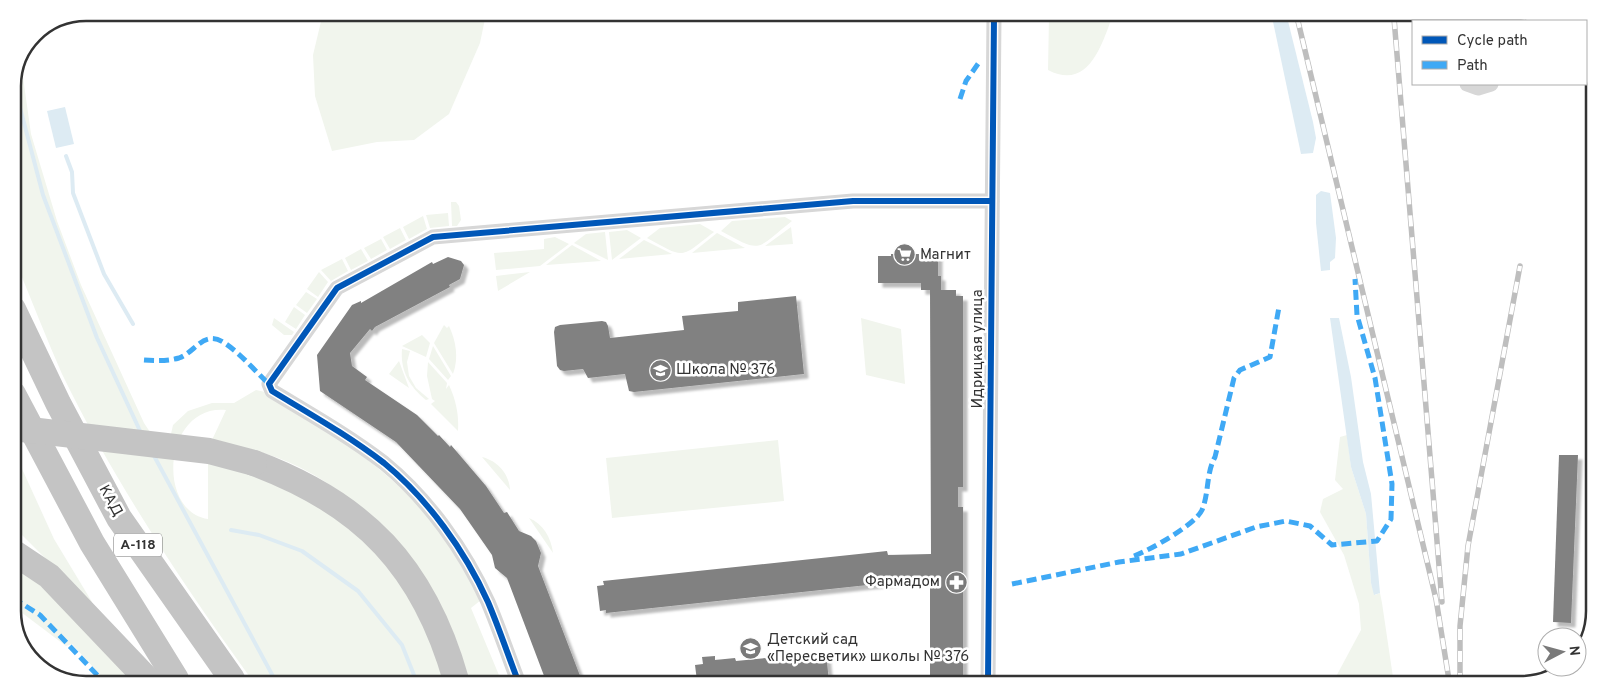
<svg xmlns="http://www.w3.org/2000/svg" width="1607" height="697" viewBox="0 0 1607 697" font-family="Overpass,sans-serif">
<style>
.green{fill:#f1f5ed}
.water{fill:#ddebf3}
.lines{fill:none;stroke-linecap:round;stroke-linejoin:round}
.stream{stroke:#ddebf3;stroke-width:4}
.building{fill:#818181;filter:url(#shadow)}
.street{stroke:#d7d7d7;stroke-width:15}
.highway{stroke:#c4c4c4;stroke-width:26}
.rail-casing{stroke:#bebebe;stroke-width:5.5}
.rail{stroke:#fff;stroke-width:4;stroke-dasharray:11;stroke-linecap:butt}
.highway-bridge{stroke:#c4c4c4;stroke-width:26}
.quiet{stroke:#3fa9f5;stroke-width:5;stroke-dasharray:10 5;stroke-linecap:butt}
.cycleway-casing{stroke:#fff;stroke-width:9}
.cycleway{stroke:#0057b8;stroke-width:6}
.labels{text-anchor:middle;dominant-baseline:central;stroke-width:5;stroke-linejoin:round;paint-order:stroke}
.shield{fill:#fff;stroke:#707070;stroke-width:1}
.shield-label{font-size:14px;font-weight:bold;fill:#333}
.poi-label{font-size:15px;fill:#333;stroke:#fff;text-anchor:start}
.street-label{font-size:15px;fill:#333;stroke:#fff}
.rim{fill:none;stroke:#333;stroke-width:2.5}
</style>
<defs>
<filter id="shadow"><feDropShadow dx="4.5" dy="4.5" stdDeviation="1" flood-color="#0004"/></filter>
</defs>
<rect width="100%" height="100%" fill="#fff"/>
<!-- green -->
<g class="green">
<path d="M323,13L486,14L480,43L449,114L414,140L377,142L332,151L315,96L313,55Z"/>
<path d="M1049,16L1112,17C1102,45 1088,91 1048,70Z"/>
<path d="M21,63L31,134L57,221L81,285L144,423L166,456L173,425L188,411L212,403H234L256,390L270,393C323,429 380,462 423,511C447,537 463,570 481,600L471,608L501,680H468C451,594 378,506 299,467C272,453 242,447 212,440L226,410C164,404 155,511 208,519V461L256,470L339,513L395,566L450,680H252C182,583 114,481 62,374C46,338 32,301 17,265L13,252V82Z"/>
<path d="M451,202H456L459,206L461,220L457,226H452Z"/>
<path d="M448,213L449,226L430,228L426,215Z"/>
<path d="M423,216L427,229L409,239L403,227Z"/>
<path d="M785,217L792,221C755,250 763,254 721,231L732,221Z"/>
<path d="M700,224L714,232C679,259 686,259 647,238L660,228Z"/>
<path d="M791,227L793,244L765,246Z"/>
<path d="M400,228L406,240L390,249L383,237Z"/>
<path d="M627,230L641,238L612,260L609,232Z"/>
<path d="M605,232L608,260L574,243L586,234Z"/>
<path d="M717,233L745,248L692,253Z"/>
<path d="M555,237L569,244L540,266L496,270L494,253L544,249V239Z"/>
<path d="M381,239L387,250L371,259L364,248Z"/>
<path d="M644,240L672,254L619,259Z"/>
<path d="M572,245L601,261L546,265Z"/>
<path d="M361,249L368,261L351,270L345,258Z"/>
<path d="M342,259L348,271L331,281L321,270Z"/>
<path d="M319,272L328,282L318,297L307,289Z"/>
<path d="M530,272L498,291L496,276Z"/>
<path d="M306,292L317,299L307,313L296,305Z"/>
<path d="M294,307L305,315L296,329L285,322Z"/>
<path d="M274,318L294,332L292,335H284L272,325Z"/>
<path d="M861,318L901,329L905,384L866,375Z"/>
<path d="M444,325L447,328L449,326C456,341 459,358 453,374L434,343Z"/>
<path d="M422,335L430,343L426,357L402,346Z"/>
<path d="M433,346L451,376L448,380L429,359Z"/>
<path d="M402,349L410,351L407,362L409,376L416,388L429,399L426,400C410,387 400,371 402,349Z"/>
<path d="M399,361L409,388L389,374Z"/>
<path d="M428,362L447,383L446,389L449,385C456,400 459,415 458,431L431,404L435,401L432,399L427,376Z"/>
<path d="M1347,435L1351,467L1366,514L1371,583L1375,595L1380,593L1382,603L1394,684H1332L1361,630L1359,604L1344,555L1320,512L1323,499L1343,489L1335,480L1340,437Z"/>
<path d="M778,440L784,501L612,518L606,458Z"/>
<path d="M13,449L54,539L92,602L91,604L20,533L13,530Z"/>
<path d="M482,457C498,461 509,474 510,490Z"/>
<path d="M529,518C543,524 551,537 553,553Z"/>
<path d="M13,565L31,576L133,679H104L72,644L66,646L13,606Z"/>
</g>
<!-- water -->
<g class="water">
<path d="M1272,17H1287L1313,122L1316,138L1313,153L1301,154Z"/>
<path d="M65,107L74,144L56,148L47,111Z"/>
<path d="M1321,191L1330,193L1336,238L1335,258L1330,262V270L1321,271L1316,223V195Z"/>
<path d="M1330,318H1339L1351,377L1363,462L1371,494L1380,593L1374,595L1371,583L1366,514L1351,467Z"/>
</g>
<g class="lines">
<!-- stream -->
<g class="stream">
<path d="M13,81L43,195L97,338L141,433"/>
<path d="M66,156L72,172L73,193L104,274L133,324"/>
<path d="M153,454L275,680"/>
<path d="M231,530L259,535L302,551L358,591L402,645L416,680"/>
</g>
</g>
<!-- building -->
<g class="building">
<path d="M891,254H938V276H941V290H956V296H963V487H958V507H963V682H930V579H896V582L606,613V610L600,611L597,586L604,585L603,581L887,551L888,555L931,554L930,290H921V283H878V256H891Z"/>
<path d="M448,257L461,261L464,265L460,279L449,285L450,287L375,327L372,331L370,329L350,353L352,366L367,377L365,380L417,415L438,436L439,435L450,447L451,445L486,486L504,513L507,512L519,531L531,536L536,541L541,553L538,566L582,681H546L507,578L495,568L492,555L460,509L396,442L320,391L317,355L352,305L361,301V303L432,262L433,264Z"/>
<path d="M796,296L804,374L634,392L629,391L625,374L588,378L583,369L564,371L560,370L557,366L554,332L555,327L560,325L602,321L606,322L608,326L610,338L684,330L682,316L738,311V302Z"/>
<path d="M1559,455H1578L1571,623L1553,622Z"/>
<path d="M826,652L829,682L697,681L695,665L703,664L702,657L715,656V660L735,658L736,661Z"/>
</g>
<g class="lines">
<!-- street -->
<g class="street">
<path d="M1455,18L1456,21"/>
<path d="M1467,84L1478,88L1491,84"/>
<path d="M518,681C508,655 499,628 488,602C465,551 428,499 384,463C349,436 310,414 272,391L269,384L337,288L433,237L853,201H992"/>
<path d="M988,682L994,16"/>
</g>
<!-- highway -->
<g class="highway">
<path d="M13,309L58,403L119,518L232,679"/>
<path d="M13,394L92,543L176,679"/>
<path d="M254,463C364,504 424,567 456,680"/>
<path d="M13,552L49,576L147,679"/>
</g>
<defs>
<g id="rail">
<path d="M1297,17L1436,599L1449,680"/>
<path d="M1394,18L1442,602"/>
<path d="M1460,684V626L1468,546L1520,266"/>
</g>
</defs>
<!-- rail casing -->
<use href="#rail" class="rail-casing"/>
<!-- rail -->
<use href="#rail" class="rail"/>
<!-- highway-bridge -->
<path class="highway-bridge" d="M13,428L209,451L254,463"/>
<!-- quiet -->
<g class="quiet">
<path d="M960,99L966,81L980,61"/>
<path d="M144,360C156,361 168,361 179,358C196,352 204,328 226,344C242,355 255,371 269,384"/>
<path d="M1134,556C1150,550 1195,525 1202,510C1209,494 1206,473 1215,457L1234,378L1240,370L1270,357L1279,307"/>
<path d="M1012,584L1119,562L1181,554L1256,527L1286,521L1310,526L1332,545L1377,541L1391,519L1392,484L1375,378L1357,315L1355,279"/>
<path d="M13,598L40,615L101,679"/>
</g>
<defs>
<g id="cycleway">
<path d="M518,681C508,655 499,628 488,602C465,551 428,499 384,463C349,436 310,414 272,391L269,384L337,288L433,237L853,201H992"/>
<path d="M988,682L994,16"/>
</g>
</defs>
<!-- cycleway casing -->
<use href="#cycleway" class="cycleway-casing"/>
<!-- cycleway -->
<use href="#cycleway" class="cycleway"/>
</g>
<!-- icons -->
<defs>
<symbol id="supermarket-disc" viewBox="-11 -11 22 22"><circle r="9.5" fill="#7a7a7a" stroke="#fff"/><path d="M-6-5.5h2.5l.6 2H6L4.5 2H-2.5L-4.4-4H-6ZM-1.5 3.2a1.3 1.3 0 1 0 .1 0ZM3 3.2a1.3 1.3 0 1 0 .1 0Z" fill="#fff"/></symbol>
<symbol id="school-disc" viewBox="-11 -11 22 22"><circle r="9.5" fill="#7a7a7a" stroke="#fff"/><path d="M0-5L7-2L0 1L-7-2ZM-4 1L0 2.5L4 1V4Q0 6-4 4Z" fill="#fff"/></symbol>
<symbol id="pharmacy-disc" viewBox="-11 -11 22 22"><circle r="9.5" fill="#7a7a7a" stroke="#fff"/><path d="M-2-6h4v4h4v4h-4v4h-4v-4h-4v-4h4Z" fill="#fff"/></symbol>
</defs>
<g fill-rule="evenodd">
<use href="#supermarket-disc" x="892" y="242" width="25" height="25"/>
<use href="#school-disc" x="648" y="358" width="25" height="25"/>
<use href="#pharmacy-disc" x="944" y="570" width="25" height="25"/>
<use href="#school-disc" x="738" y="636" width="25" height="25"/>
</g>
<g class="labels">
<!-- shield labels -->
<rect class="shield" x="114" y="533.5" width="48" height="23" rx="4"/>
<g class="shield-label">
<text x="138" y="545">А-118</text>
</g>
<!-- poi labels -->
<g class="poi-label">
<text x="920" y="255">Магнит</text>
<text x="676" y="370">Школа № 376</text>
<text x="940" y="582" text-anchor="end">Фармадом</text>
<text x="767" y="640">Детский сад<tspan x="767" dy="17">«Пересветик» школы № 376</tspan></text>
</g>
<!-- street labels -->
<g class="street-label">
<text transform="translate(978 349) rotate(-90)">Идрицкая улица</text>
<text transform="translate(110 501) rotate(61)">КАД</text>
</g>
</g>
<!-- crop -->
<path d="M0 0H1607V697H0ZM86 21H1521A65 65 0 0 1 1586 86V611A65 65 0 0 1 1521 676H86A65 65 0 0 1 21 611V86A65 65 0 0 1 86 21Z" fill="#fff" fill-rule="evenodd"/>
<path class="rim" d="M86 21H1521A65 65 0 0 1 1586 86V611A65 65 0 0 1 1521 676H86A65 65 0 0 1 21 611V86A65 65 0 0 1 86 21Z"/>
<!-- legend -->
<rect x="1412" y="20" width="175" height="65" fill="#ffffff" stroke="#adadad"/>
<rect x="1422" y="36" width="25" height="8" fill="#0057b8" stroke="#adadad"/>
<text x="1457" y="45" font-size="15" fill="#333333">Cycle path</text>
<rect x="1422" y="61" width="25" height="8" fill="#3fa9f5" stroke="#adadad"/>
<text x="1457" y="70" font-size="15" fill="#333333">Path</text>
<!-- north arrow -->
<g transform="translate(1562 652) rotate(84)"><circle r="24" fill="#ffffff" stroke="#adadad"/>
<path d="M0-4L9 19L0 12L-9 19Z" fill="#7a7a7a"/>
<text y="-8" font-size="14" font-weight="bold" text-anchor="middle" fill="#333333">N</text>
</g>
</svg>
